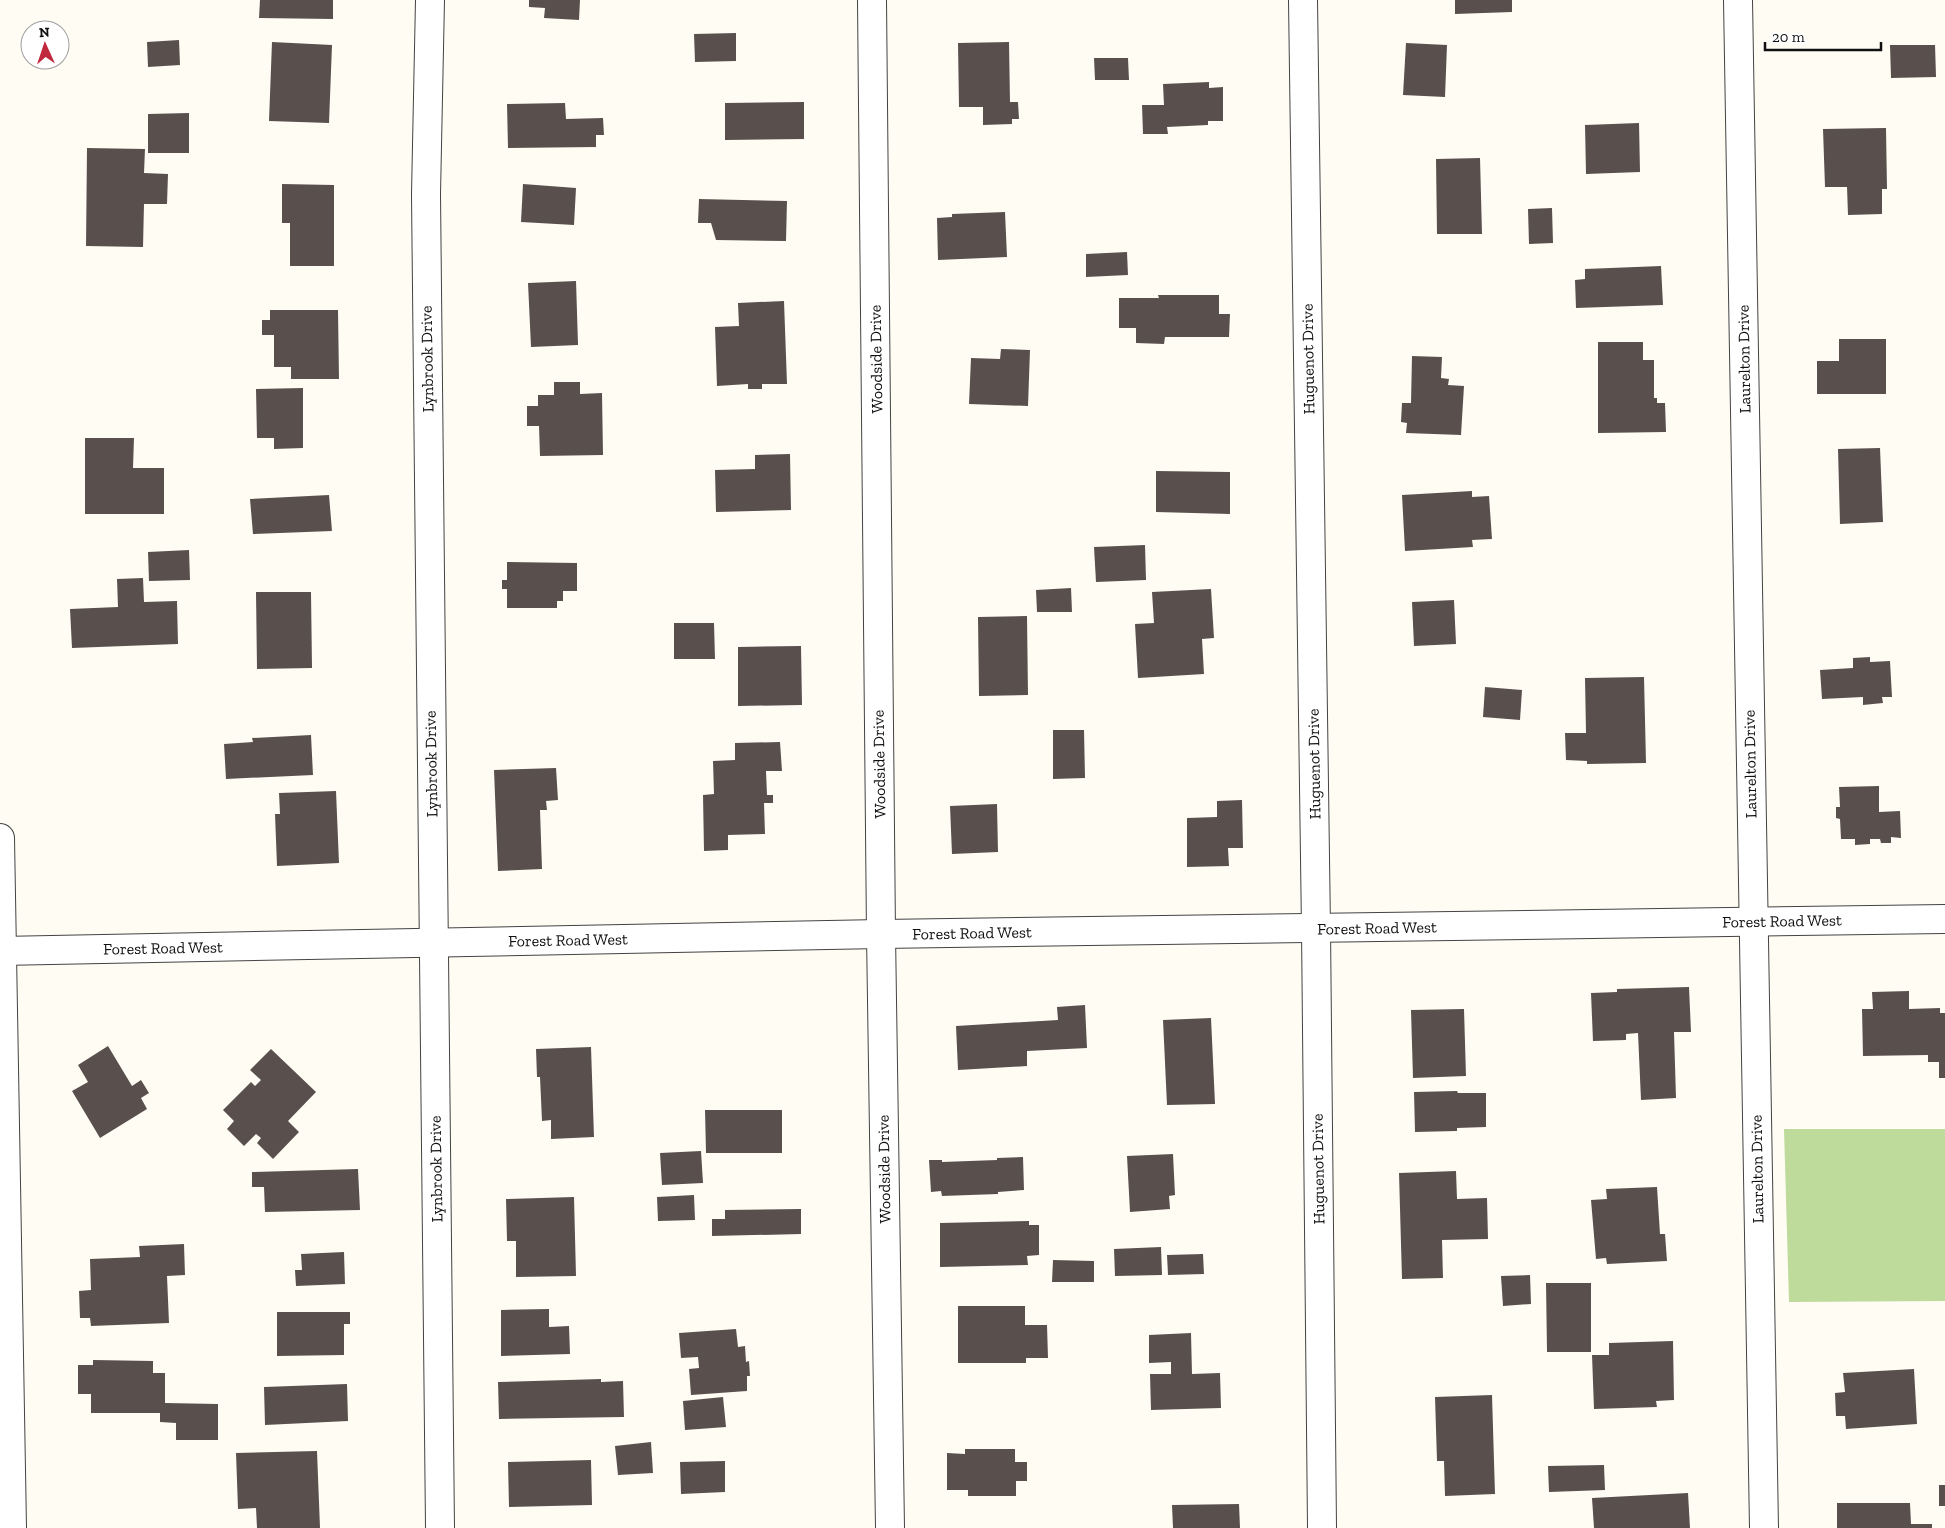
<svg xmlns="http://www.w3.org/2000/svg" width="1945" height="1528" viewBox="0 0 1945 1528" font-family="'Zilla Slab',serif">
<style>
.forest{fill:#bedb9c}
.building{fill:#59504d}
.lines{fill:none;stroke-linecap:round;stroke-linejoin:round}
.minor-casing{stroke:#434343;stroke-width:30}
.minor{stroke:#fff;stroke-width:28}
.labels{text-anchor:middle;dominant-baseline:central;stroke-width:5;stroke-linejoin:round;paint-order:stroke}
.street-label{font-size:16px;fill:#101010;stroke:#fff}
</style>
<rect width="100%" height="100%" fill="#fffcf4"/>
<!-- forest -->
<path class="forest" d="M1784,1129H1945V1301L1789,1302Z"/>
<!-- building -->
<g class="building">
<path d="M260,0H333V19L259,18Z"/>
<path d="M529,0H580L579,20L544,18L545,8L529,7Z"/>
<path d="M1455,0H1512V12L1455,14Z"/>
<path d="M736,33V61L695,62L694,34Z"/>
<path d="M179,40L180,65L148,67L147,42Z"/>
<path d="M272,42L332,45L329,123L269,121Z"/>
<path d="M1009,42L1010,102H1018L1019,119H1012V124L983,125V107H959L958,43Z"/>
<path d="M1406,43L1447,45L1445,97L1403,95Z"/>
<path d="M1890,45H1935L1936,77L1891,78Z"/>
<path d="M1094,58H1128L1129,80H1095Z"/>
<path d="M1209,82V88L1223,87V121H1208V125L1167,127L1168,134H1143L1142,105H1164L1163,84Z"/>
<path d="M804,102V139L725,140V103Z"/>
<path d="M565,103L566,119L603,118L604,135H596V147L508,148L507,104Z"/>
<path d="M189,113V153H148V114Z"/>
<path d="M1639,123L1640,172L1586,174L1585,125Z"/>
<path d="M1886,128L1887,189H1882V214L1848,215L1847,187H1825L1823,129Z"/>
<path d="M87,148L145,149L144,173L168,174L167,204H144L143,247L86,246Z"/>
<path d="M1480,158L1482,234H1437L1436,159Z"/>
<path d="M282,184L334,185V266H290V223H282Z"/>
<path d="M523,184L576,188L574,225L521,222Z"/>
<path d="M699,199L787,201L786,241L716,240L711,223H698Z"/>
<path d="M1552,208L1553,243L1529,244L1528,209Z"/>
<path d="M1005,212L1007,257L938,260L937,218L952,217V214Z"/>
<path d="M1127,252L1128,275L1086,277V254Z"/>
<path d="M1661,266L1663,305L1576,308L1575,280L1585,279V269Z"/>
<path d="M576,281L578,345L531,347L528,283Z"/>
<path d="M1158,295H1219V314H1230L1229,337H1165L1164,344L1136,343V328H1119V298H1159Z"/>
<path d="M784,301L787,384H762V389H748V384L717,386L715,327L739,326L738,303Z"/>
<path d="M270,310H338L339,379H291V367H274V335H262V320H270Z"/>
<path d="M1839,339H1886V394H1817V361H1839Z"/>
<path d="M1598,342H1643V360H1654V398H1657V403H1665L1666,432L1598,433Z"/>
<path d="M1001,349L1030,350L1028,406L969,404L971,358L1000,359Z"/>
<path d="M1412,356L1442,357L1441,378L1449,379L1448,385L1464,386L1461,435L1406,433L1407,423L1401,422L1402,403H1411Z"/>
<path d="M554,382H580V394L602,393L603,455L540,456L539,426H527V406H538V395H554Z"/>
<path d="M303,388V448L274,449V438H257L256,389Z"/>
<path d="M85,438H134L133,468H164V514H85Z"/>
<path d="M1880,448L1883,522L1840,524L1838,449Z"/>
<path d="M790,454L791,510L716,512L715,470L755,469V455Z"/>
<path d="M1156,471L1230,472V514L1156,512Z"/>
<path d="M1472,491V497L1489,496L1492,539L1472,540L1473,547L1405,551L1402,495Z"/>
<path d="M329,495L332,531L253,534L250,499Z"/>
<path d="M1145,545L1146,580L1096,582L1094,547Z"/>
<path d="M189,550L190,580L149,581L148,552Z"/>
<path d="M507,562L577,563V591H563V601H557V608H507V589H502V580H507Z"/>
<path d="M143,578L144,602L177,601L178,644L72,648L70,609L118,607L117,579Z"/>
<path d="M1071,588L1072,612H1037L1036,590Z"/>
<path d="M1211,589L1214,638L1202,639L1204,674L1138,678L1135,624L1154,623L1152,592Z"/>
<path d="M256,592H311L312,668L257,669Z"/>
<path d="M1454,600L1456,644L1414,646L1412,602Z"/>
<path d="M1027,616L1028,695L979,696L978,617Z"/>
<path d="M674,623H714L715,659H674Z"/>
<path d="M801,646L802,705L738,706V647Z"/>
<path d="M1870,657V662L1890,661L1892,697H1882L1883,703L1863,705V697L1822,699L1820,670L1853,668V658Z"/>
<path d="M1644,677L1646,763L1587,764V761L1566,760L1565,733H1586L1585,678Z"/>
<path d="M1485,687L1522,690L1520,720L1483,717Z"/>
<path d="M1053,730H1084L1085,778L1053,779Z"/>
<path d="M311,735L313,775L226,779L224,744L253,742L252,738Z"/>
<path d="M780,742L782,771H766L767,795H773V803H764L765,834L728,835V850L704,851L703,795L714,794L713,761L735,760V743Z"/>
<path d="M556,768L558,800L546,801L547,810H540L542,869L498,871L494,770Z"/>
<path d="M1879,786V812L1900,811L1901,838L1891,837V843H1881L1880,839H1870V844L1855,845V839H1841L1840,819L1836,818V807H1840L1839,787Z"/>
<path d="M336,791L339,863L277,866L275,814H280L279,793Z"/>
<path d="M1242,800L1243,848H1228L1229,866L1187,867V818L1217,817V801Z"/>
<path d="M997,804L998,852L952,854L950,806Z"/>
<path d="M1689,987L1691,1032H1674L1676,1098L1641,1100L1638,1033L1626,1034V1040L1593,1041L1591,993L1617,992V989Z"/>
<path d="M1909,991V1009L1940,1008V1013H1945V1078H1939V1062H1928V1055L1863,1056L1862,1009H1873L1872,992Z"/>
<path d="M1085,1005L1087,1048L1027,1051V1066L958,1070L956,1026L1058,1020L1057,1007Z"/>
<path d="M1464,1009L1466,1076L1413,1078L1411,1010Z"/>
<path d="M1211,1018L1215,1104L1167,1105L1163,1020Z"/>
<path d="M108,1046L132,1086L141,1080L149,1093L141,1098L147,1109L100,1138L72,1091L88,1082L78,1065Z"/>
<path d="M591,1047L594,1137L551,1139V1120L542,1121L540,1077H537L536,1049Z"/>
<path d="M271,1049L316,1092L288,1121L299,1132L273,1159L257,1143L261,1138L256,1134L244,1146L227,1129L234,1121L223,1110L251,1082L255,1086L261,1080L250,1070Z"/>
<path d="M1457,1091L1458,1093H1486V1127L1457,1128V1131L1415,1132L1414,1092Z"/>
<path d="M705,1110H782V1153H706Z"/>
<path d="M701,1151L703,1183L662,1185L660,1153Z"/>
<path d="M1173,1154L1175,1195L1169,1196L1170,1209L1130,1212L1127,1156Z"/>
<path d="M1023,1157L1024,1190L998,1192V1194L942,1196L941,1191L931,1192L929,1160H942V1162L997,1160V1158Z"/>
<path d="M358,1169L360,1210L265,1212L264,1187H252V1172Z"/>
<path d="M1456,1171L1457,1199L1487,1198L1488,1239L1442,1240L1443,1278L1402,1279L1399,1173Z"/>
<path d="M1657,1187L1660,1234H1665L1667,1261L1607,1264L1606,1258L1596,1259L1591,1200L1607,1199L1606,1189Z"/>
<path d="M694,1195L695,1220L658,1221L657,1197Z"/>
<path d="M574,1197L576,1276L516,1277V1241H507L506,1199Z"/>
<path d="M801,1209V1234L712,1236V1219H725V1210Z"/>
<path d="M1029,1221V1225H1039V1255L1027,1256L1028,1265L940,1267V1223Z"/>
<path d="M184,1244L185,1275L167,1276L169,1323L91,1326L90,1318H80L79,1291L91,1290L90,1259L140,1257L139,1246Z"/>
<path d="M1161,1247L1162,1275L1115,1276L1114,1249Z"/>
<path d="M344,1252L345,1284L296,1286L295,1270H302L301,1254Z"/>
<path d="M1203,1254L1204,1274L1168,1275L1167,1255Z"/>
<path d="M1053,1260L1094,1261V1282H1052Z"/>
<path d="M1530,1275L1531,1304L1503,1306L1501,1276Z"/>
<path d="M1546,1283H1591V1352H1547Z"/>
<path d="M958,1306H1025V1325H1047L1048,1358H1026V1363H958Z"/>
<path d="M549,1309V1327L569,1326L570,1354L501,1356V1310Z"/>
<path d="M277,1312H350V1324H344V1355L277,1356Z"/>
<path d="M736,1329L738,1347L745,1346L746,1362L749,1361L750,1376H747V1391L691,1395L689,1369L699,1368L698,1357L681,1358L679,1333Z"/>
<path d="M1191,1333L1192,1374L1220,1373L1221,1408L1151,1410L1150,1374H1171V1362L1149,1363V1335Z"/>
<path d="M1673,1341L1674,1400L1656,1401L1657,1407L1594,1409L1592,1355H1609V1343Z"/>
<path d="M93,1360L153,1361V1373H165V1403L218,1404V1440H176V1423L160,1422V1413H91V1394H78V1365H93Z"/>
<path d="M1914,1369L1917,1424L1846,1429L1845,1416H1836L1835,1393L1845,1392L1843,1373Z"/>
<path d="M601,1379V1382L623,1381L624,1417L499,1419L498,1382Z"/>
<path d="M347,1384L348,1421L265,1425L264,1387Z"/>
<path d="M1492,1395L1495,1494L1445,1496L1444,1461H1437L1435,1397Z"/>
<path d="M723,1397L726,1427L685,1430L683,1401Z"/>
<path d="M651,1442L653,1473L618,1475L615,1446Z"/>
<path d="M965,1449H1015V1462H1027V1481H1016V1496H968V1490H947V1453L965,1454Z"/>
<path d="M317,1451L320,1528H257L256,1508L238,1509L236,1453Z"/>
<path d="M591,1460L592,1505L509,1507L508,1462Z"/>
<path d="M725,1461V1492L681,1494L680,1462Z"/>
<path d="M1604,1465L1605,1490L1549,1492L1548,1466Z"/>
<rect x="1939" y="1485" width="6" height="21"/>
<path d="M1688,1493L1690,1528H1594L1592,1498Z"/>
<path d="M1837,1503H1910L1911,1524H1932V1528H1837Z"/>
<path d="M1239,1504L1240,1528H1173L1172,1505Z"/>
</g>
<g class="lines">
<defs>
<g id="minor">
<path d="M430,0L426,194L440,1528"/>
<path d="M872,0L881,934L890,1528"/>
<path d="M1303,0L1316,929L1322,1528"/>
<path d="M1738,0L1764,1528"/>
<path d="M0,838L12,1528"/>
<path d="M0,951L881,934L1945,919"/>
</g>
</defs>
<!-- minor casing -->
<use href="#minor" class="minor-casing"/>
<!-- minor -->
<use href="#minor" class="minor"/>
</g>
<g class="labels">
<!-- street labels -->
<g class="street-label">
<text transform="translate(427 359) rotate(-91)">Lynbrook Drive</text>
<text transform="translate(876 359) rotate(-91)">Woodside Drive</text>
<text transform="translate(1308 359) rotate(-91)">Huguenot Drive</text>
<text transform="translate(1744 359) rotate(-91)">Laurelton Drive</text>
<text transform="translate(431 764) rotate(-91)">Lynbrook Drive</text>
<text transform="translate(879 764) rotate(-91)">Woodside Drive</text>
<text transform="translate(1314 764) rotate(-91)">Huguenot Drive</text>
<text transform="translate(1750 764) rotate(-91)">Laurelton Drive</text>
<text transform="translate(1782 921) rotate(-1)">Forest Road West</text>
<text transform="translate(1377 928) rotate(-1)">Forest Road West</text>
<text transform="translate(972 933) rotate(-1)">Forest Road West</text>
<text transform="translate(568 940) rotate(-1)">Forest Road West</text>
<text transform="translate(163 948) rotate(-1)">Forest Road West</text>
<text transform="translate(436 1169) rotate(-91)">Lynbrook Drive</text>
<text transform="translate(884 1169) rotate(-91)">Woodside Drive</text>
<text transform="translate(1318 1169) rotate(-91)">Huguenot Drive</text>
<text transform="translate(1757 1169) rotate(-91)">Laurelton Drive</text>
</g>
</g>
<!-- north arrow -->
<g transform="translate(45 45) rotate(357)"><circle r="24" fill="#ffffff" stroke="#9f9f9f"/>
<path d="M0-4L9 19L0 12L-9 19Z" fill="#c0283e"/>
<text y="-8" font-size="14" font-weight="bold" text-anchor="middle" fill="#101010">N</text>
</g>
<!-- scale -->
<path d="M1765 42v8h116v-8" fill="none" stroke="#101010" stroke-width="2.5"/>
<text x="1772" y="42" font-size="15" fill="#101010" stroke="#ffffff" stroke-width="4" paint-order="stroke">20 m</text>
</svg>
